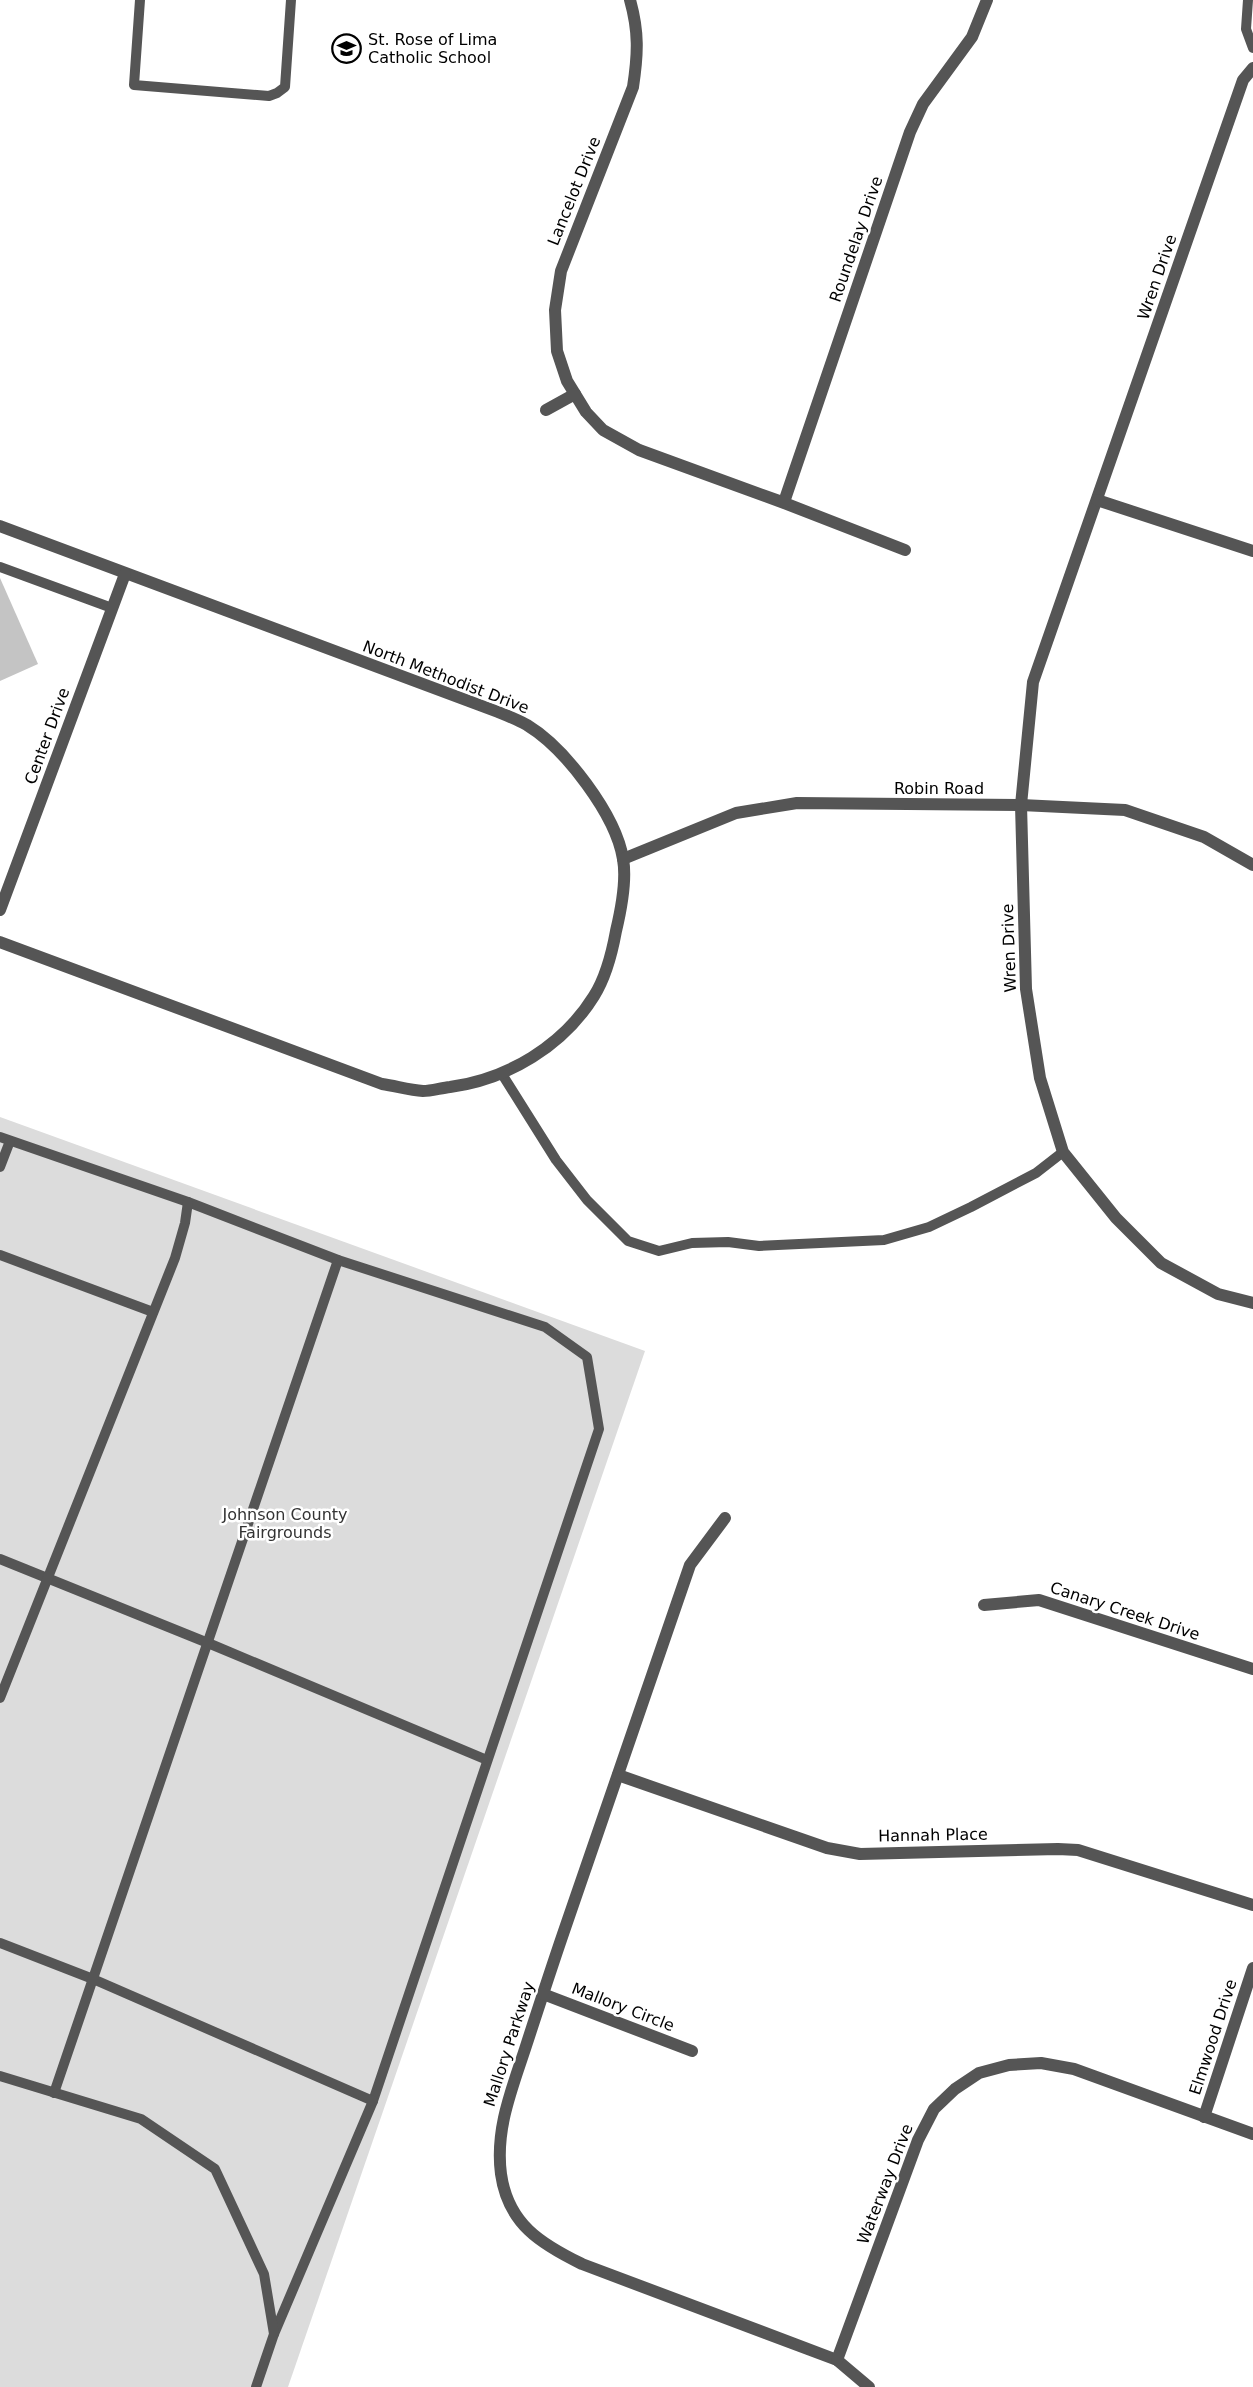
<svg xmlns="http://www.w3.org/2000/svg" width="1253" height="2387" viewBox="0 0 1253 2387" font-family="'DejaVu Sans',sans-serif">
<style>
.green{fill:#dcdcdc}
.building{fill:#c4c4c4}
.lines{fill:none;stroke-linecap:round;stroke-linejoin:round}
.lane{stroke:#555;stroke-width:10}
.street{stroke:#555;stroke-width:12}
.labels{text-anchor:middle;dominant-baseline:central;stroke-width:5;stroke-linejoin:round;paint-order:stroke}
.poi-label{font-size:16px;fill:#000;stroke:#fff;text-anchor:start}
.street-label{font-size:16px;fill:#000;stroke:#fff}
.park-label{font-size:16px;fill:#333;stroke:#fff}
</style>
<rect width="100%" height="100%" fill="#fff"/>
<!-- green -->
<path class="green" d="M0,1117L645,1351L288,2387H0Z"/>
<!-- building -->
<path class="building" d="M0,578L38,664L0,681Z"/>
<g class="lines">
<!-- lane -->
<g class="lane">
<path d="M140,0L134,85L269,96L277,93L285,87L291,0"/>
<path d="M1248,0L1246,29L1253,48"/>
<path d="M0,567L112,608"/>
<path d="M502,1074L556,1160L587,1200L628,1241L659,1251L692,1243L728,1242L759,1246L884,1240L929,1227L971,1207L1036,1173L1063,1152"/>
<path d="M0,1137L188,1202L338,1260L545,1327L587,1357L599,1429L373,2101L274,2334"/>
<path d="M0,1167L10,1141"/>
<path d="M0,1255L153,1312"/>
<path d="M0,1559L208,1643L487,1760"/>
<path d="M0,1698L175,1258L185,1223L188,1202"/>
<path d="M0,1943L93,1979L373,2101"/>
<path d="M0,2076L141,2119L215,2169L264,2274L274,2334L256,2387"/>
<path d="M54,2093L338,1260"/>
</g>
<!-- street -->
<g class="street">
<path d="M630,0C639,32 638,54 633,87L561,271L555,310L557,351L567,381L586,412L603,430L639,450L779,501L905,550"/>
<path d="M1253,68L1243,80L1033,682L1021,805L1026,989L1040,1078L1063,1152L1116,1218L1161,1263L1218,1294L1253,1303"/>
<path d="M546,410L575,394"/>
<path d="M1097,500L1253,551"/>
<path d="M784,502L910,132L923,104L972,37L987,0"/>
<path d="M0,526L498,712C508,716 518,720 527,725C565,748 616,815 623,859C627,881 621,910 616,931C612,953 606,977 594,996C563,1046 508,1079 450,1087C441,1088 431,1091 423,1091C409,1090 396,1086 382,1084L0,942"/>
<path d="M623,859L736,813L797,803L1021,805L1125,810L1204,837L1253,865"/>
<path d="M0,910L125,574"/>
<path d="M725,1518L690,1565C648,1688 606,1811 563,1934C550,1972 538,2009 526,2046C512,2089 495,2129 501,2174C508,2224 541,2244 582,2264L837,2360L869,2387"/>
<path d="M984,1605L1039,1600L1253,1669"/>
<path d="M618,1775L827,1848L860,1854L1058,1849L1078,1850L1253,1905"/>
<path d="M543,1994L692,2051"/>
<path d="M1204,2117L1253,1968"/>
<path d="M837,2360L918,2140L934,2109L955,2089L979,2073L1009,2065L1041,2063L1074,2069L1253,2134"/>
</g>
</g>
<!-- icons -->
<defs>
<symbol id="school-ring" viewBox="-11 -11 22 22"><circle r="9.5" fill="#fff" stroke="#000" stroke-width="1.5"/><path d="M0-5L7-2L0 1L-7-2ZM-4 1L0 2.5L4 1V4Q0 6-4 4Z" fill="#000"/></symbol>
</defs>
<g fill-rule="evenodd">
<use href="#school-ring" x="330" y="32" width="33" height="33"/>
</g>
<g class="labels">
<!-- poi labels -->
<g class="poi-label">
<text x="368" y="39">St. Rose of Lima<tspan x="368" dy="18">Catholic School</tspan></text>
</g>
<!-- street labels -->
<g class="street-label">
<text transform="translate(574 191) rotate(-68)">Lancelot Drive</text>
<text transform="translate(856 239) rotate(-71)">Roundelay Drive</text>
<text transform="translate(1157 277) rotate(-71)">Wren Drive</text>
<text transform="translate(446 677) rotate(21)">North Methodist Drive</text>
<text transform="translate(47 736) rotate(-70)">Center Drive</text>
<text x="939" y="788">Robin Road</text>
<text transform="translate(1009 948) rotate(-92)">Wren Drive</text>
<text transform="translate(1125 1611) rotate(18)">Canary Creek Drive</text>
<text transform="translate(933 1835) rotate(-1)">Hannah Place</text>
<text transform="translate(623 2007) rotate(21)">Mallory Circle</text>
<text transform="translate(1213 2037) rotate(-72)">Elmwood Drive</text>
<text transform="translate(509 2044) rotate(-72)">Mallory Parkway</text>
<text transform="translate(885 2184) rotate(-69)">Waterway Drive</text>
</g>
<!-- park labels -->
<g class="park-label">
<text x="285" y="1514">Johnson County<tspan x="285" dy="18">Fairgrounds</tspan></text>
</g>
</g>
</svg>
